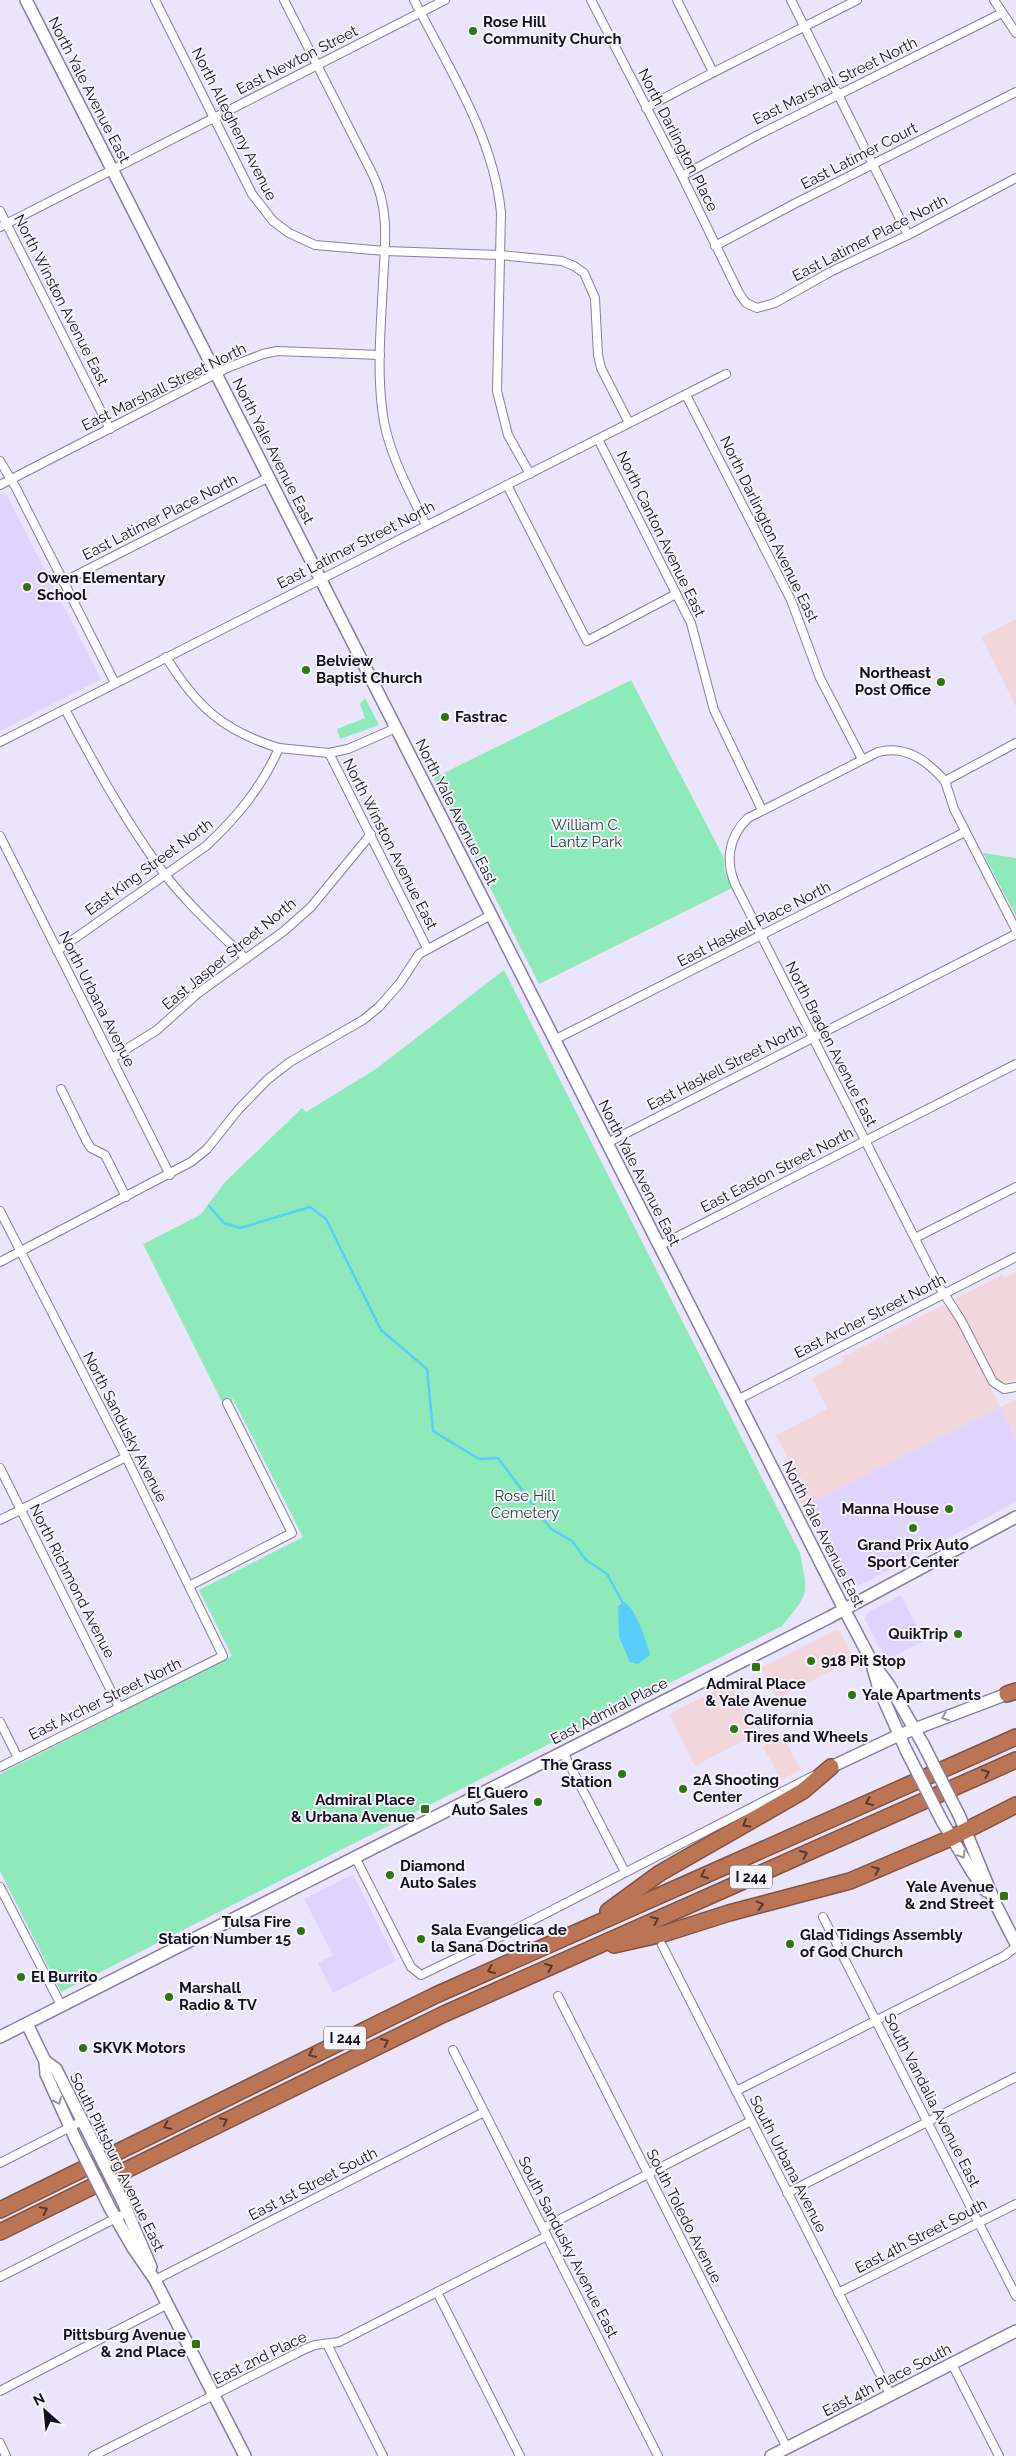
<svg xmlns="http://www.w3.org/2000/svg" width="1016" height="2456" viewBox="0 0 1016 2456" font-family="Raleway,sans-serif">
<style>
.built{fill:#dfd4fe}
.industrial{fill:#f1d7db}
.green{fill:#8feabb}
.water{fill:#5acdfd}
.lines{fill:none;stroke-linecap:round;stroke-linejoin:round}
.stream{stroke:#5acdfd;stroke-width:2.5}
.street-casing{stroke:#877e9e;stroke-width:10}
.secondary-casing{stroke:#877e9e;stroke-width:14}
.highway-casing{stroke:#815240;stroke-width:18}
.street{stroke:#fff;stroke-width:8}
.secondary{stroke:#fff;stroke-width:11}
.highway{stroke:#bb7554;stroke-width:15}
.secondary-bridge-casing{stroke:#877e9e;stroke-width:14;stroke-linecap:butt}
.secondary-bridge{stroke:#fff;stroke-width:11}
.oneway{stroke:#959499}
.oneway2{stroke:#573932}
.poi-dot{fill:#327410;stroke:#f6f4fb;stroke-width:2}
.labels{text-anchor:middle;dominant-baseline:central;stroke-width:4;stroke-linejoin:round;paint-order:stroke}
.shield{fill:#f6f4fb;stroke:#58555f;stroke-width:1}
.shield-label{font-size:14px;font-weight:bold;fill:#14111c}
.poi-label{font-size:15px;font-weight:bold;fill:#14111c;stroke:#f6f4fb;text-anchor:start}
.street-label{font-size:15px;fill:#14111c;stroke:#f6f4fb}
.park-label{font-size:15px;fill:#1f4b36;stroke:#f6f4fb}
</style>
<rect width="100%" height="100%" fill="#eae5fa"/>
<!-- built -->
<g class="built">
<path d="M5,492L101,679L0,731V495Z"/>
<path d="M1000,1407L1016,1438V1502L853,1589L846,1584L803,1507Z"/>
<path d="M901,1595L924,1641L886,1660L865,1619L868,1612Z"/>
<path d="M353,1874L396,1961L333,1993L318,1963L333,1955L304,1899Z"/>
</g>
<!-- industrial -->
<g class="industrial">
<path d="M1016,619V707L981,637Z"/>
<path d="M1016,1272V1380L1002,1383L997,1379L955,1299L1002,1275L1004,1278Z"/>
<path d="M944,1305L956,1320L1000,1407L1016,1400V1438L1000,1407L803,1507L787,1475L795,1471L776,1435L827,1409L812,1378L844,1362L842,1357Z"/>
<path d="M836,1630L840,1631L854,1659L777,1699L760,1668Z"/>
<path d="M731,1683L757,1734L695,1766L669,1714Z"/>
<path d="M783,1736L801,1770L781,1780L763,1746Z"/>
</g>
<!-- green -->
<g class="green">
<path d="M631,680L724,858V869L732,888L539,984L434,778Z"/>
<path d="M365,698L379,725L340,739L337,729L365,718L360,704Z"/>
<path d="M983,853L1016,858V916Z"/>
<path d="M504,970L800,1553C808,1596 810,1592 782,1626L61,1992L0,1871V1774L232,1656L199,1590L303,1537L233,1399L223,1404L143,1244L200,1215L225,1182L302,1108L306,1112L376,1069Z"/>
</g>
<!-- water -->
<path class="water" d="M625,1602C637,1612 646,1640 650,1655L638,1664L630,1662L619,1637L618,1606Z"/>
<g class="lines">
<!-- stream -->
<path class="stream" d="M209,1206L224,1223L240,1228L310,1207L326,1219L381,1330L427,1369L433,1431L479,1459L498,1458L551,1529L572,1541L586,1560L607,1574L623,1603"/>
<defs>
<g id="street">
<path d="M155,0L252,194L273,221L289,233L315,245L385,251L499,255L562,261L574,266L584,273L595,298L598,355L601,368L629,423"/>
<path d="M284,0L373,175C390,210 385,245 383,283C381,325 377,367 382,408C386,449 408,488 426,525"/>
<path d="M414,0C448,67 494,137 501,213L497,391L508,435L530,474"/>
<path d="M591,0L682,176L739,293L746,303L757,308L775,303L832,271L908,235L1016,178"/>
<path d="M677,0L713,72"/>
<path d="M791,0L908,235"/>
<path d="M994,0L1016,33"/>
<path d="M646,108C715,70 787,36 857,0"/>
<path d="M682,176L756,136L1002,13"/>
<path d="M0,211L110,429"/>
<path d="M0,227L445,0"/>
<path d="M715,246L794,204L1016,92"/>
<path d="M686,395L791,600L820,678L862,759"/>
<path d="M598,439L691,623L714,710L762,810"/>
<path d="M0,461L16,488L115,683"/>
<path d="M0,485L227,368L263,354L277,351L380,355"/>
<path d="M507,485L587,641L676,594"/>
<path d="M63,582L269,477"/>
<path d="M166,657C196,706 223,731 279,748"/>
<path d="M65,709C93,762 122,815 157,864C182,899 215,929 246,959"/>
<path d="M0,742L726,374"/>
<path d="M329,753L427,948"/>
<path d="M945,781C927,761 907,745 878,752L748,818C728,837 725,862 736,886L939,1286L961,1320L993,1382L1004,1389L1016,1387"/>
<path d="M945,781L954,809L1016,930"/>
<path d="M945,781L1016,743"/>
<path d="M0,836L170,1175"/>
<path d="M57,951L206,846C237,817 262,787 279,748L329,753L348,749L396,728"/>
<path d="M554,1040L965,832"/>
<path d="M112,1058L157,1030L197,994L284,931L311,907L371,834"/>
<path d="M61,1089L87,1142L91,1148L105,1155L126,1197"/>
<path d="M607,1143L1016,934"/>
<path d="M0,1211L126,1457L223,1656L0,1767"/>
<path d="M915,1238L1016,1187"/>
<path d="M659,1246L1016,1064"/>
<path d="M0,1262L191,1162L207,1149L238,1110L267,1080L290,1062L363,1020L379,1007L400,983L419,954L491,915"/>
<path d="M737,1400L1016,1257"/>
<path d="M0,1468L119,1707"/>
<path d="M0,1520L126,1457"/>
<path d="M189,1586L292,1533L227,1403"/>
<path d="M0,1722L18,1758"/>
<path d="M563,1752L625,1872"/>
<path d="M355,1857L411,1967L421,1975L494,1940L813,1776"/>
<path d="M0,1887L62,2007"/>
<path d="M823,1917L1016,2296"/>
<path d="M662,1945L891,2396"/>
<path d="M558,1996L787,2448"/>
<path d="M453,2050L658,2456"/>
<path d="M736,2091L1004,1956L1016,1947"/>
<path d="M0,2163L82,2121"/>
<path d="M787,2193L1016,2077"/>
<path d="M543,2228L751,2121"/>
<path d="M0,2277L128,2212"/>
<path d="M155,2280L484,2112"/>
<path d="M437,2292L520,2456"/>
<path d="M838,2293L1016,2204"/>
<path d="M327,2344L383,2456"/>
<path d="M952,2364L999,2456"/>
<path d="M0,2391L168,2304"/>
<path d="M0,2443L6,2456"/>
<path d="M93,2456L305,2349L315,2345L339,2342L547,2236"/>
</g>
<g id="secondary">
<path d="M26,0L844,1609L872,1662L889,1685L923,1744"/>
<path d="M873,1668L879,1689L906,1750"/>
<path d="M831,1767L899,1735L1007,1694"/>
<path d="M959,1815L996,1905L1016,1944"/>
<path d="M942,1821L972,1872L986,1891"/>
<path d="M27,2024L45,2061L46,2074L75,2138"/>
<path d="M0,2037L830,1617L1016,1517"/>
<path d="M45,2061L56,2069L88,2132"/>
<path d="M123,2202L151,2267"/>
<path d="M110,2208L133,2248L155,2280L245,2456"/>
<path d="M771,2456L1016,2331"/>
</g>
<g id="highway">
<path d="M1007,1694L1016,1691"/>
<path d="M608,1911L660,1873L803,1791L831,1767"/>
<path d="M614,1945L663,1934L729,1913L850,1881L951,1838L1016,1805"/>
<path d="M0,2210L436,1995L1016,1737"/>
<path d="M0,2232L444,2014L1016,1760"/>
</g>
</defs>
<!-- street casing -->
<use href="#street" class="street-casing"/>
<!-- secondary casing -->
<use href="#secondary" class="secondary-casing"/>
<!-- highway casing -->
<use href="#highway" class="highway-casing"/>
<!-- street -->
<use href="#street" class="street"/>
<!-- secondary -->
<use href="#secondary" class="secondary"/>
<!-- highway -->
<use href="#highway" class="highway"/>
<defs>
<g id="secondary-bridge">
<path d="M923,1744L959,1815"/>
<path d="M906,1750L942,1821"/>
<path d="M88,2132L123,2202"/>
<path d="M75,2138L110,2208"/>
</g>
</defs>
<!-- secondary-bridge casing -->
<use href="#secondary-bridge" class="secondary-bridge-casing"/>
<!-- secondary-bridge -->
<use href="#secondary-bridge" class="secondary-bridge"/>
</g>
<!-- one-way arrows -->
<defs><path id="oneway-chevron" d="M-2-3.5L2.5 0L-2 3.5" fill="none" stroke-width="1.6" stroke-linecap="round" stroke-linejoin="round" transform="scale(1.25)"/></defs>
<g class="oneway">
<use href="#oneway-chevron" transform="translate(945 1717) rotate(159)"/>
<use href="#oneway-chevron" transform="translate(962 1855) rotate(59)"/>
<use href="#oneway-chevron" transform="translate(58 2101) rotate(66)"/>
</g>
<g class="oneway2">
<use href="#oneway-chevron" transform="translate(986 1773) rotate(-24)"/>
<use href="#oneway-chevron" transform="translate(869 1802) rotate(156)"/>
<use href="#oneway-chevron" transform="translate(746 1824) rotate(150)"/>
<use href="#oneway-chevron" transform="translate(804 1854) rotate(-24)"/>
<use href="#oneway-chevron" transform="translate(876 1870) rotate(-22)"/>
<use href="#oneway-chevron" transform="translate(704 1875) rotate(156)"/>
<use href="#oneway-chevron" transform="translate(760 1905) rotate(-15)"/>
<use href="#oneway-chevron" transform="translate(655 1920) rotate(-24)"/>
<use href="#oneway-chevron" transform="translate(549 1967) rotate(-24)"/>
<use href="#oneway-chevron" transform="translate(491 1970) rotate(156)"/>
<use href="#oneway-chevron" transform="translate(385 2042) rotate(-25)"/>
<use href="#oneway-chevron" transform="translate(312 2054) rotate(154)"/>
<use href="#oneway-chevron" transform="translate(224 2121) rotate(-26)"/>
<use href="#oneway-chevron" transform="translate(167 2126) rotate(154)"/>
<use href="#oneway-chevron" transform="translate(44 2210) rotate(-27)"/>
</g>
<!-- markers -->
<g class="poi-dot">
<circle cx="473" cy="31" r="5"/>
<circle cx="27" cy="587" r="5"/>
<circle cx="306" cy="670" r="5"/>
<circle cx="941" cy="682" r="5"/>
<circle cx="445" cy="717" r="5"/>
<circle cx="949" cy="1509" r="5"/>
<circle cx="913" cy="1528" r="5"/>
<circle cx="958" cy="1634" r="5"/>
<circle cx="811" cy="1661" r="5"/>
<rect x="751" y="1662" width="10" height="10" rx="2.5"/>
<circle cx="852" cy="1695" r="5"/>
<circle cx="734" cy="1729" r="5"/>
<circle cx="622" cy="1774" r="5"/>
<circle cx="683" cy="1789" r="5"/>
<circle cx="538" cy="1802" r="5"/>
<rect x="420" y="1804" width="10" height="10" rx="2.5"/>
<circle cx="390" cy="1875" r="5"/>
<rect x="999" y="1891" width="10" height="10" rx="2.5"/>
<circle cx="301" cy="1931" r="5"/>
<circle cx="421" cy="1939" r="5"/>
<circle cx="790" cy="1944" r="5"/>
<circle cx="21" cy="1977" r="5"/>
<circle cx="169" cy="1997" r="5"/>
<circle cx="83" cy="2048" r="5"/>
<rect x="191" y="2339" width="10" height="10" rx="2.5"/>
</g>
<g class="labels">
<!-- shield labels -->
<g class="shield">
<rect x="730" y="1865.5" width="42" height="23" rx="4"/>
<rect x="324" y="2026.5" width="42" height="23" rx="4"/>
</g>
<g class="shield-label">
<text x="751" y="1877">I 244</text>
<text x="345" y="2038">I 244</text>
</g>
<!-- poi labels -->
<g class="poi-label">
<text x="483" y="22">Rose Hill<tspan x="483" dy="17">Community Church</tspan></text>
<text x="37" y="578">Owen Elementary<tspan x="37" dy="17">School</tspan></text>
<text x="316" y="661">Belview<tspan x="316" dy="17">Baptist Church</tspan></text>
<text x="931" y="673" text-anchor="end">Northeast<tspan x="931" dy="17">Post Office</tspan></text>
<text x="455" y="717">Fastrac</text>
<text x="939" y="1509" text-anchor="end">Manna House</text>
<text x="913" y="1545" text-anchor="middle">Grand Prix Auto<tspan x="913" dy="17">Sport Center</tspan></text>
<text x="948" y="1634" text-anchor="end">QuikTrip</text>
<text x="821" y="1661">918 Pit Stop</text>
<text x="756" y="1684" text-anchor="middle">Admiral Place<tspan x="756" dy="17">&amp; Yale Avenue</tspan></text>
<text x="862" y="1695">Yale Apartments</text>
<text x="744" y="1720">California<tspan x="744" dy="17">Tires and Wheels</tspan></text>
<text x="612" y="1765" text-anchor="end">The Grass<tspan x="612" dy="17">Station</tspan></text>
<text x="693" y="1780">2A Shooting<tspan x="693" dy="17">Center</tspan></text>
<text x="528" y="1793" text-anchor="end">El Guero<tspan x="528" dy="17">Auto Sales</tspan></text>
<text x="415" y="1800" text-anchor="end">Admiral Place<tspan x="415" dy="17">&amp; Urbana Avenue</tspan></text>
<text x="400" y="1866">Diamond<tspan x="400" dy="17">Auto Sales</tspan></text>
<text x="994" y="1887" text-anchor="end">Yale Avenue<tspan x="994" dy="17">&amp; 2nd Street</tspan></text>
<text x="291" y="1922" text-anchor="end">Tulsa Fire<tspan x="291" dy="17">Station Number 15</tspan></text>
<text x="431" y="1930">Sala Evangelica de<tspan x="431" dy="17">la Sana Doctrina</tspan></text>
<text x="800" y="1935">Glad Tidings Assembly<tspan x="800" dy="17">of God Church</tspan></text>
<text x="31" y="1977">El Burrito</text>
<text x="179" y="1988">Marshall<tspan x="179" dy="17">Radio &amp; TV</tspan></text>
<text x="93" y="2048">SKVK Motors</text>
<text x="186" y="2335" text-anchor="end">Pittsburg Avenue<tspan x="186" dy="17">&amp; 2nd Place</tspan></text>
</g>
<!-- street labels -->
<g class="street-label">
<text transform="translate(297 60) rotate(-27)">East Newton Street</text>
<text transform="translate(835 81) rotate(-26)">East Marshall Street North</text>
<text transform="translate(89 90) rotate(63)">North Yale Avenue East</text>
<text transform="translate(234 124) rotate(63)">North Allegheny Avenue</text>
<text transform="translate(678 140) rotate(63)">North Darlington Place</text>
<text transform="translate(859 156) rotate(-27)">East Latimer Court</text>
<text transform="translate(870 238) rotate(-27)">East Latimer Place North</text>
<text transform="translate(61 300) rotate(63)">North Winston Avenue East</text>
<text transform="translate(164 387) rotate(-26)">East Marshall Street North</text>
<text transform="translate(273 451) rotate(63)">North Yale Avenue East</text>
<text transform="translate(160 517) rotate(-27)">East Latimer Place North</text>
<text transform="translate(769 529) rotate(64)">North Darlington Avenue East</text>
<text transform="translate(661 534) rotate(64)">North Canton Avenue East</text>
<text transform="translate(356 545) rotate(-27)">East Latimer Street North</text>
<text transform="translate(456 812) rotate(63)">North Yale Avenue East</text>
<text transform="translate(390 844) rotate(63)">North Winston Avenue East</text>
<text transform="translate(149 867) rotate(-36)">East King Street North</text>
<text transform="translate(754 924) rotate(-27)">East Haskell Place North</text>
<text transform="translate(229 954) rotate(-39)">East Jasper Street North</text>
<text transform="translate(97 999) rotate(63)">North Urbana Avenue</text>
<text transform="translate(831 1044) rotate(63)">North Braden Avenue East</text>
<text transform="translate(725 1067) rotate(-27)">East Haskell Street North</text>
<text transform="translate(777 1170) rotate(-27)">East Easton Street North</text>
<text transform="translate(639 1173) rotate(63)">North Yale Avenue East</text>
<text transform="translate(870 1316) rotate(-27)">East Archer Street North</text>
<text transform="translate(125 1427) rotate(63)">North Sandusky Avenue</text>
<text transform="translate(823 1534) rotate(63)">North Yale Avenue East</text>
<text transform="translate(72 1581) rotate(63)">North Richmond Avenue</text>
<text transform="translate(105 1699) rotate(-26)">East Archer Street North</text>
<text transform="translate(609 1711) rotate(-27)">East Admiral Place</text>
<text transform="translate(932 2100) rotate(63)">South Vandalia Avenue East</text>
<text transform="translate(117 2162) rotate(64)">South Pittsburg Avenue East</text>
<text transform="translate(788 2164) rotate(63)">South Urbana Avenue</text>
<text transform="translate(313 2184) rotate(-27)">East 1st Street South</text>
<text transform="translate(684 2216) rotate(63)">South Toledo Avenue</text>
<text transform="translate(921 2236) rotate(-27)">East 4th Street South</text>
<text transform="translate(568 2247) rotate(63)">South Sandusky Avenue East</text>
<text transform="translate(260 2358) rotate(-26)">East 2nd Place</text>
<text transform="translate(887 2380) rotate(-27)">East 4th Place South</text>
</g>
<!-- park labels -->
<g class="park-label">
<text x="586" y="825">William C.<tspan x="586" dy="17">Lantz Park</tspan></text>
<text x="525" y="1496">Rose Hill<tspan x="525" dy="17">Cemetery</tspan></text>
</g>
</g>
<!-- north arrow -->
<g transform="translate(45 2411) rotate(333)" stroke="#f6f4fb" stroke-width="4" paint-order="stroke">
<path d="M0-4L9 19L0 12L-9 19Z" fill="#14111c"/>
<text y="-8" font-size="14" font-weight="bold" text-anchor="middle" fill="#14111c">N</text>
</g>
</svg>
